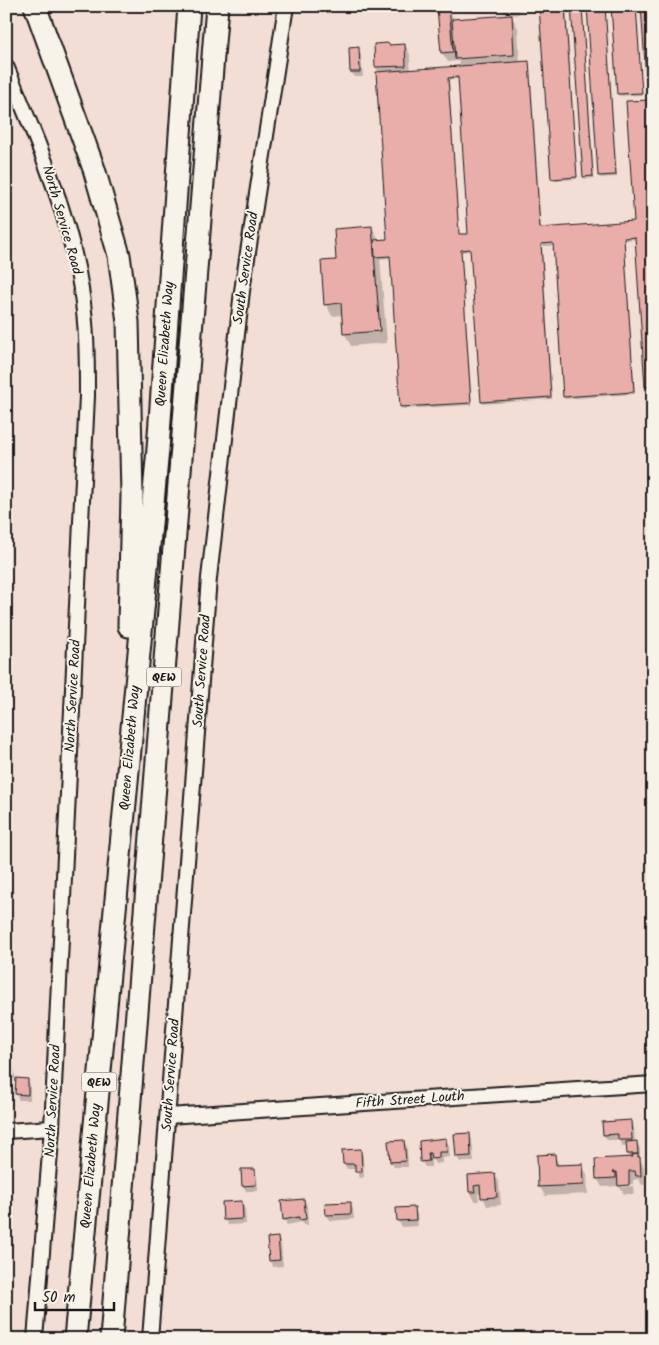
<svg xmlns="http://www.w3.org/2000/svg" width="659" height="1345" viewBox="0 0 659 1345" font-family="Kalam,sans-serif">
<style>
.shadow{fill:#0003;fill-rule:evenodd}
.building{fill:#e9aeaa;stroke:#1c1c1c;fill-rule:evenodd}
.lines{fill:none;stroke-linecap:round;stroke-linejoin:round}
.minor-casing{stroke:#1c1c1c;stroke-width:18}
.highway-casing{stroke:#1c1c1c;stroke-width:25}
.minor{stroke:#f7f3e8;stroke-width:14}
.highway{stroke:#f7f3e8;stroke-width:21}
.labels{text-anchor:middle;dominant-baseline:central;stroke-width:4;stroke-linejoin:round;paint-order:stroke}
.shield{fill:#f7f3e8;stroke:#5e5c59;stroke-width:1}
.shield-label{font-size:12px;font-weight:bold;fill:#1c1c1c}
.street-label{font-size:14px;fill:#1c1c1c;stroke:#f7f3e8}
</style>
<rect width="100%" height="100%" fill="#f3ded5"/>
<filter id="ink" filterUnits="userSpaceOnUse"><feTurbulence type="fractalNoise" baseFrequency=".02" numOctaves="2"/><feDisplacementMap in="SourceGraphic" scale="10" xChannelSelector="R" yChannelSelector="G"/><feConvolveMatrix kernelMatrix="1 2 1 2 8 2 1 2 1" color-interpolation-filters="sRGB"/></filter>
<g filter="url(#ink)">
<!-- shadow -->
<g class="shadow">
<path d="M466,6H519V14L511,15L518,28L520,63H528L530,65L541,229L635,223L653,101V388L647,389L646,386L637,239L624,240L635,394L565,399L564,396L554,246H542L552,399L483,404L482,402L472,251L461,252L472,405L403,409L401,407L391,258L380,259L387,343L351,346L345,334L343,315L332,316L326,304L337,261L372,227L379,241L388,240L379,73L376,67L405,45L410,54V71L462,67L458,61L448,62L442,53L439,8L448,7L454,20L506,16L503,10L470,12ZM460,79L470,235H459L449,80Z"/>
<path d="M540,6H566L577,179L553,181L552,178Z"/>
<path d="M573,6H582L594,178L585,179L584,177Z"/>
<path d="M588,6H605L617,177L601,178L599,176Z"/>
<path d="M613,6H636L642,95L620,96L618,94Z"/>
<path d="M358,49L361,54L363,77H355L351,72Z"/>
<path d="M6,1064H12L15,1070V1079H6Z"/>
<path d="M27,1080L30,1085V1100H19L16,1094Z"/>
<path d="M630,1121L634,1127L635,1143L636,1142L640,1148V1159L644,1167L645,1185H642L639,1179L633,1180V1184H622V1187L633,1186L634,1194H624L619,1186L602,1187L597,1178L631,1159L628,1154V1145L623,1146L619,1140H607L604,1135Z"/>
<path d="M469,1134L472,1140L474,1162H460L457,1157Z"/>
<path d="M445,1139L449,1145L450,1157L442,1158V1163L435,1164L431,1156V1167H425L422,1162L420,1142Z"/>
<path d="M404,1141L407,1147L408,1167H394L391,1162Z"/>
<path d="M360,1150L363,1156L364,1177L360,1178L356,1169H347L344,1164Z"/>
<path d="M554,1155L560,1166L582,1165L587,1174L588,1194L545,1196L540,1187L538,1156Z"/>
<path d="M254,1170L257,1176L258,1191H246L243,1185Z"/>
<path d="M494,1174L499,1183L501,1205L487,1206L482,1194H478L479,1201H475L470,1192L469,1176Z"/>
<path d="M304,1200L307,1206L308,1225H303L302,1222L287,1225L284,1219Z"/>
<path d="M241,1203L245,1208L246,1224L228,1225L224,1219Z"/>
<path d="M350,1203L353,1209L354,1219L330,1221L327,1215Z"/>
<path d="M414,1209L417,1214L418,1226L402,1227L398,1221Z"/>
<path d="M278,1238L281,1244L283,1266L273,1267L270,1261Z"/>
</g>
<!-- building -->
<g class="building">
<path d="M449,6L453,52L441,53L437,7Z"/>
<path d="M539,6H565L577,177L551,179Z"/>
<path d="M571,6H582L593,176L583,177Z"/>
<path d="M587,6H605L616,175L598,176Z"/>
<path d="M611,6H636L642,93L617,94Z"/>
<path d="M641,6H653V93H647Z"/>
<path d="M512,15L514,55L455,59L452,19Z"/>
<path d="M389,43V45L405,44L406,66L375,67L374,44Z"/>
<path d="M359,47L360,72H350L349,48Z"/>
<path d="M529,61L540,228L634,221L626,101L653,100V386L645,387L635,237L624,238L634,392L563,397L553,243L541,244L551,397L481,402L470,249L461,250L471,403L400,407L390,256L375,257L374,240L387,239L376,72ZM458,77L468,234H459L448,78Z"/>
<path d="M372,226L380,331L343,334L341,303L324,305L321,261L336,260L334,229Z"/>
<path d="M6,1062L13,1063L12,1074H6Z"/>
<path d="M16,1078L28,1079V1095L15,1094Z"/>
<path d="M631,1120L632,1140H618V1134L603,1135L602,1122Z"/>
<path d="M470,1133L471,1156L456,1157L454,1134Z"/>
<path d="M446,1138L447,1152H439V1158L431,1159L430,1153H428L429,1161L420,1162L419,1141Z"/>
<path d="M404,1140L406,1161L390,1162L388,1141Z"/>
<path d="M637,1141L638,1154H627L626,1142Z"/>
<path d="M361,1149L362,1172H355V1164H343L342,1150Z"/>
<path d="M555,1154L556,1165L583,1164L584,1185L538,1187L537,1155Z"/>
<path d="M638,1154V1157H640L641,1176H636L635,1171H629V1185L618,1186L617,1172H612L616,1173V1178L596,1179L595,1159L633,1157L632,1155Z"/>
<path d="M241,1169H255L256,1185L242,1186Z"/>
<path d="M495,1173L497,1197L481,1198L480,1185L474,1186L475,1192H469L468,1175Z"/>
<path d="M304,1199L306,1219L299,1220V1217L283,1220L281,1201Z"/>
<path d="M242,1201L243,1219L223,1220L222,1202Z"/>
<path d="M351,1202V1214L326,1215L325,1203Z"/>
<path d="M415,1207L416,1220L397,1221L396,1208Z"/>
<path d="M278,1237L280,1260L269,1261L267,1238Z"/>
</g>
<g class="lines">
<defs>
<g id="minor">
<path d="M6,66C36,138 69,212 81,289C87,325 87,360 87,396L52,1128L35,1339"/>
<path d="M168,1116L653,1084"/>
<path d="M6,1131L52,1128"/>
<path d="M150,1339L209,578L242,291L286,6"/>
</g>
<g id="highway">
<path d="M35,6L94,169L119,255L128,322L132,495L129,626"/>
<path d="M75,1339L158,449L189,6"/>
<path d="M111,1339L217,6"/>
</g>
</defs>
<!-- minor casing -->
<use href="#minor" class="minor-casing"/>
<!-- highway casing -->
<use href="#highway" class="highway-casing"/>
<!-- minor -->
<use href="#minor" class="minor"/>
<!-- highway -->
<use href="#highway" class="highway"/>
</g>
</g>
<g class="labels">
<!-- shield labels -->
<g class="shield">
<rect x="146.5" y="667.5" width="35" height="19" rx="4"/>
<rect x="81.5" y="1072.5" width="35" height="19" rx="4"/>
</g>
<g class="shield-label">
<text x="164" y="677">QEW</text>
<text x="99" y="1082">QEW</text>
</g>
<!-- street labels -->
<g class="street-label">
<text transform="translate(62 220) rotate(74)">North Service Road</text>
<text transform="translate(246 268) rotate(-82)">South Service Road</text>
<text transform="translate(165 344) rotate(-86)">Queen Elizabeth Way</text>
<text transform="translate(202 671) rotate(-86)">South Service Road</text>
<text transform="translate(73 696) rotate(-87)">North Service Road</text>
<text transform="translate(130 748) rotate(-85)">Queen Elizabeth Way</text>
<text transform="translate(171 1075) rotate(-86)">South Service Road</text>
<text transform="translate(410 1100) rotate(-4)">Fifth Street Louth</text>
<text transform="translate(53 1101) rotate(-87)">North Service Road</text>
<text transform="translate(91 1166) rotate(-85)">Queen Elizabeth Way</text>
</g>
</g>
<!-- margin -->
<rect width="659" height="1345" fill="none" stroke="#f7f3e8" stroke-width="25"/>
<rect x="12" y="12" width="634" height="1320" fill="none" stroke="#1c1c1c" stroke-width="2" filter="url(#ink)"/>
<!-- scale -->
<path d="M35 1302v8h79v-8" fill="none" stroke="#1c1c1c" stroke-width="2.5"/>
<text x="42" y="1302" font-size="15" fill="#1c1c1c" stroke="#f7f3e8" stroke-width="4" paint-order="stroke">50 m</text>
</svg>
